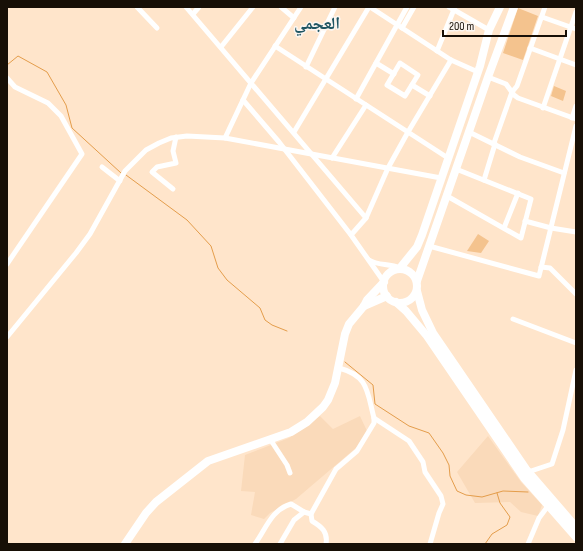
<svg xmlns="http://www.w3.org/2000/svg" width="583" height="551" viewBox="0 0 583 551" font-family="'Sofia Sans Condensed','Noto Naskh Arabic',sans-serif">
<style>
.built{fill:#fadaba}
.green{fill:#f4c38e}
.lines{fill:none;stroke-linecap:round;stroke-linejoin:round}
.stream{stroke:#e49d4b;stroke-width:1}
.minor{stroke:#fff;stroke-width:5}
.primary{stroke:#fff;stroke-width:8}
.labels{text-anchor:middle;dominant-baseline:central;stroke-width:3;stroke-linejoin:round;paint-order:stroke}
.district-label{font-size:17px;font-weight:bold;fill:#1f5562;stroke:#fcf6f1}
</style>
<rect width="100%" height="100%" fill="#ffe5cb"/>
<!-- built -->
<g class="built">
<path d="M320,416L333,429L360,416L367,431L357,447L296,499L270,513L264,519L251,515L255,492L241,491L245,455L289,438Z"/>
<path d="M488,436L521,482L542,505L538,516L521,512L510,502L475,503L457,472Z"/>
</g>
<!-- green -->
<g class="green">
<path d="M518,8L538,16L523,60L503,53Z"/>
<path d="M554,86L566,91L563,101L551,96Z"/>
<path d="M478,234L489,241L481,253L467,251Z"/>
</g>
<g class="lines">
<!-- stream -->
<g class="stream">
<path d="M7,65L18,56L47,72L66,105L72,128L121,173"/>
<path d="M126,175L187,220L211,246L218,268L227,280L260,308L265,320L272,325L287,331"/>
<path d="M345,362L373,385L375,404L409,426L429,433L443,453L449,465L450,476L457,491L466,495L482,497L503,491L528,492"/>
<path d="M485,544L492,534L507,525L510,517L500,503L497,493"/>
</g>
<!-- minor -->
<g class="minor">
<path d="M137,7L157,28"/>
<path d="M186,7L366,218"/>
<path d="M281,7L294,18"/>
<path d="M370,7L451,60L478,72"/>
<path d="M449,7L489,30"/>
<path d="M193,14L199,7"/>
<path d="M542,17L576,29"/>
<path d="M402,28L414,7"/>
<path d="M275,46L448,158"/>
<path d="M221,47L253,7"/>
<path d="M530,48L576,65"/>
<path d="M437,51L455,7"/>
<path d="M376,63L394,74"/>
<path d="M400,63L418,75L405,96L387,85Z"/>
<path d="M306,67L335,7"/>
<path d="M488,77L506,84L514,95L518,98L576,119"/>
<path d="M7,78L15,87L48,103L61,116L82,154L7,264"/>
<path d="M412,85L430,96"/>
<path d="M356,99L407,7"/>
<path d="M243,100L279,142L351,235L384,282"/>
<path d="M543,108L576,12"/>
<path d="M572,118L576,106"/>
<path d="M294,132L369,7"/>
<path d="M469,132L520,157L564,173"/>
<path d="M225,138L251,83L301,7"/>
<path d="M494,143L512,92L517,86L545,7"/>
<path d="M332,158L366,105"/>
<path d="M102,167L120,181"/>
<path d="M484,180L495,144"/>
<path d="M173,189L152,172L157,167L176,163L173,151L176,137"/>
<path d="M447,196L521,238L531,199L456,169"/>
<path d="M525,221L551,228L576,232"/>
<path d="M504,228L518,193"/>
<path d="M351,235L366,218L388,168L408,132L451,60"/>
<path d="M429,246L539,276L576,126"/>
<path d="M369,260C378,266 389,263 400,268"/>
<path d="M541,267L550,268L576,294"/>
<path d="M513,319L576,343"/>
<path d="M7,337L76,253L90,234L125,171L146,150L159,143L171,138L187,136L225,138L441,178"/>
<path d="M374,418L409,441L423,462L425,472L441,496L443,504L439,513L430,544"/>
<path d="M270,439L287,465L290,473"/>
<path d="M528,472L552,464L563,430L576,370"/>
<path d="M255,544C266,529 271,510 291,504L304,512L311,514"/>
<path d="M280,544L294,520L304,512"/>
<path d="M326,544C328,532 322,527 312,521L311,514L336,469L357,451L374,423V418C367,392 369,376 339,368"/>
<path d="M528,544L539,518L548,506"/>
</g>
<!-- primary -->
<g class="primary">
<path d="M400,268L417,247L422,235L480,66L489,30L500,7"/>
<circle cx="400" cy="286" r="17"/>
<path d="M417,281L488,77L514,7"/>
<path d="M417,291L422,310L433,333L526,469L576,527"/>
<path d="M396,302L406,311L427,336L524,478L576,537"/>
<path d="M364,306L387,296"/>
<path d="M125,544L146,513L156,502L208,461L291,432L307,422L323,407L328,400L335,383L345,334L349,324L364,306L367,300L384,282"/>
</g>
</g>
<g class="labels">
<!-- district labels -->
<g class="district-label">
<text x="317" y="24">العجمي</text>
</g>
</g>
<!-- border -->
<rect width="583" height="551" fill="none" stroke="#170f06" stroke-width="16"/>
<!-- scale -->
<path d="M443 30v6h123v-6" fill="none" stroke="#170f06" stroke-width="2"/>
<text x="449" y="30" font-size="12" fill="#170f06" stroke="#fcf6f1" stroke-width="3" paint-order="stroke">200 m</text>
</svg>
